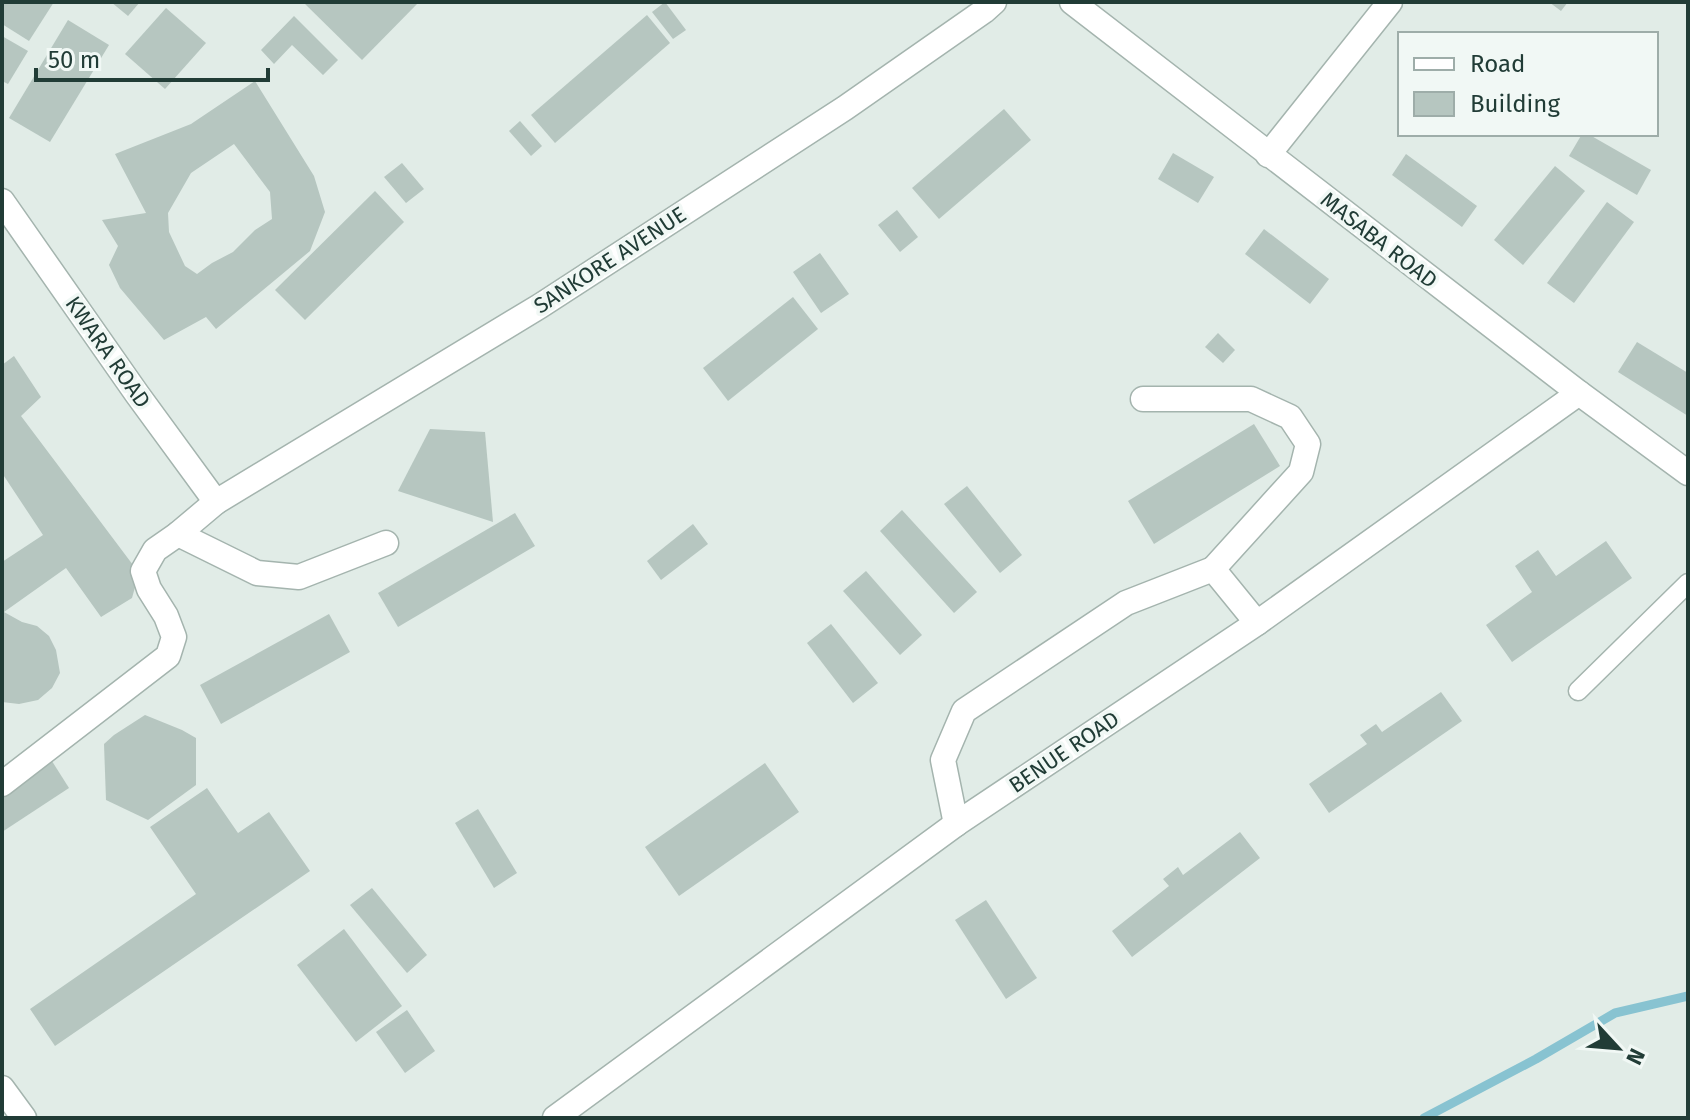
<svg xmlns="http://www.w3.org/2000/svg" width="1690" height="1120" viewBox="0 0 1690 1120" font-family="'Fira Sans',sans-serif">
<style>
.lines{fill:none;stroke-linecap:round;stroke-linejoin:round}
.stream{stroke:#88c3d1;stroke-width:9}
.building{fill:#b6c6c0;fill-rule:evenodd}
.service-casing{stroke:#a4b4ae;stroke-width:21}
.minor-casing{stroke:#a4b4ae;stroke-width:27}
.tertiary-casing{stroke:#a4b4ae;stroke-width:27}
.service{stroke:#fff;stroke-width:18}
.minor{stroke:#fff;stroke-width:24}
.tertiary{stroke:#fff;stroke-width:24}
.labels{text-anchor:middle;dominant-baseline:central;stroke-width:7;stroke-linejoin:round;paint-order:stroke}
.street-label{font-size:22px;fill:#213c36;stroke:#f1f8f5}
</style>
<rect width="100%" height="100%" fill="#e1ece7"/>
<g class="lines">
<!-- stream -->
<path class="stream" d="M1424,1118L1536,1059L1615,1013L1688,996"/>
</g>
<!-- building -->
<g class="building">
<path d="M5,2H54L29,41L2,24V7Z"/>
<path d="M111,2H140L128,16Z"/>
<path d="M303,2H419L362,60Z"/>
<path d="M665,2L686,30L673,39L652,12Z"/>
<path d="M1549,2H1568L1561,11Z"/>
<path d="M166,8L206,43L165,89L125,54Z"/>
<path d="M647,15L670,43L555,143L531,115Z"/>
<path d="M294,16L338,60L323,75L292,45L274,64L261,50Z"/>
<path d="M68,20L109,45L50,142L9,118Z"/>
<path d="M2,36L28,51L8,84L2,81Z"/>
<path d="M255,81L314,176L325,212L310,251L216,329L206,317L164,340L120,288L109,265L118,246L102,220L146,213L115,154L191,124ZM234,144L270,192L272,219L255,230L233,252L212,263L197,274L185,266L169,232L168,213L191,173Z"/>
<path d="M1004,109L1031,140L939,219L912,188Z"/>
<path d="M520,121L542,146L531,156L509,131Z"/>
<path d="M1582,134H1588L1651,170L1637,195L1569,156Z"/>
<path d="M1173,153L1214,177L1198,203L1158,179Z"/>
<path d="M1406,154L1477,206L1462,227L1392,175Z"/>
<path d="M402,163L424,189L406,203L384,177Z"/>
<path d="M1555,166L1585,191L1523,265L1494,240Z"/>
<path d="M375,191L404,222L305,320L275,290Z"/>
<path d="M1607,202L1634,222L1574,303L1547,283Z"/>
<path d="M897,210L918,237L900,252L878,225Z"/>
<path d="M1264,229L1329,279L1310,304L1245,254Z"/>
<path d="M820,253L849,294L821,313L793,272Z"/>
<path d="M793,297L818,329L728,401L703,368Z"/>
<path d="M1218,333L1235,350L1223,363L1205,347Z"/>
<path d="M1637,342L1688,373V416L1618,372Z"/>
<path d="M14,356L41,397L21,416L139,573L132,598L101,617L66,568L4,612L22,622L37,626L49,636L56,650L60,673L52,688L38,700L19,704L2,702V562L43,535L2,473V365Z"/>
<path d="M1254,424L1280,466L1154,544L1128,501Z"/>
<path d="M430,429L485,432L493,522L398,491Z"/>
<path d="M967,486L1022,555L1000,573L944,504Z"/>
<path d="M902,510L977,592L954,613L880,531Z"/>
<path d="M515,513L535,546L398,627L378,593Z"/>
<path d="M693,524L708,544L661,580L647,561Z"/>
<path d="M1606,541L1632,578L1512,662L1486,625L1532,592L1515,566L1538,550L1556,576Z"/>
<path d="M866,571L922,635L900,655L843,591Z"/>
<path d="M329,614L350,652L221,724L200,685Z"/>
<path d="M831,624L878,683L853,703L807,643Z"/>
<path d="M1441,692L1462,721L1329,813L1309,784L1367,744L1360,735L1376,724L1382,732Z"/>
<path d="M145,715L182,730L196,738V785L148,820L106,800L104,744L114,735Z"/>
<path d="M50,758L69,788L2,832V789Z"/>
<path d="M765,763L799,812L679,896L645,847Z"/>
<path d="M207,788L238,833L269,812L310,871L55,1046L30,1009L196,894L150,827Z"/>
<path d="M478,809L517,873L494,888L455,823Z"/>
<path d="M1240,832L1260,858L1132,957L1112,931L1169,886L1163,879L1178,867L1183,875Z"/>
<path d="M372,888L427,955L407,973L350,905Z"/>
<path d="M986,900L1037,978L1006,999L955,920Z"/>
<path d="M344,929L402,1006L356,1042L297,965Z"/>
<path d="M407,1010L435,1051L405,1073L376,1032Z"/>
</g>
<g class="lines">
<defs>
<path id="service" d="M1578,691L1688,583"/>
<g id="minor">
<path d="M1268,155L1390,2"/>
<path d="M2,201L137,394L216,502"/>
<path d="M1143,399H1251L1290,417L1308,444L1301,472L1213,569"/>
<path d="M178,534L257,573L299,577L386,543"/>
<path d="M2,784L168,656L174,637L166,616L149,589L143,571L155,550L178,534L216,502L540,306L845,108L984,11L994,2"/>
<path d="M956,824L943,760L964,711L1126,603L1213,569L1257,623"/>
<path d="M2,1088L24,1118"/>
</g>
<g id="tertiary">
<path d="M1072,2L1579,393L1688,473"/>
<path d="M555,1118L956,824L1257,623L1579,393"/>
</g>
</defs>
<!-- service casing -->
<use href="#service" class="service-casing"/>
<!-- minor casing -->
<use href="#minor" class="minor-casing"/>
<!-- tertiary casing -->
<use href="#tertiary" class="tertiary-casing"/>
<!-- service -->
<use href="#service" class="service"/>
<!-- minor -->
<use href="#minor" class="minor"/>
<!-- tertiary -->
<use href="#tertiary" class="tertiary"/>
</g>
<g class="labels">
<!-- street labels -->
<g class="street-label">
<text transform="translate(1379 240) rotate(38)">MASABA ROAD</text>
<text transform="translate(610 260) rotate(-33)">SANKORE AVENUE</text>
<text transform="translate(108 352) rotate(55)">KWARA ROAD</text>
<text transform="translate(1064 752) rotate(-34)">BENUE ROAD</text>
</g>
</g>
<!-- border -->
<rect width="1690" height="1120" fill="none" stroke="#213c36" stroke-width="8"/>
<!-- legend -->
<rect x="1398" y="32" width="260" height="104" fill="#f1f8f5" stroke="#9eada9" stroke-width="2"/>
<rect x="1414" y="58" width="40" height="12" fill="#ffffff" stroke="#9eada9" stroke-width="2"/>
<text x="1470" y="72" font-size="24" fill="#213c36">Road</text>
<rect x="1414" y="92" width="40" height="24" fill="#b6c6c0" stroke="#9eada9" stroke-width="2"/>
<text x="1470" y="112" font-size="24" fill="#213c36">Building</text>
<!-- north arrow -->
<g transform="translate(1618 1048) rotate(116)" stroke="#f1f8f5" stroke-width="6" paint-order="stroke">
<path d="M0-6L14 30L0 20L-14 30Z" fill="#213c36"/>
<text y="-12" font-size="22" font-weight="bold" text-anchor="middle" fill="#213c36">N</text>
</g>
<!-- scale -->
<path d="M36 68v12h232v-12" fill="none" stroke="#213c36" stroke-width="4"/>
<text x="48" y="68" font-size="24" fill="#213c36" stroke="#f1f8f5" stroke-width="6" paint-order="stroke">50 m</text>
</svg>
